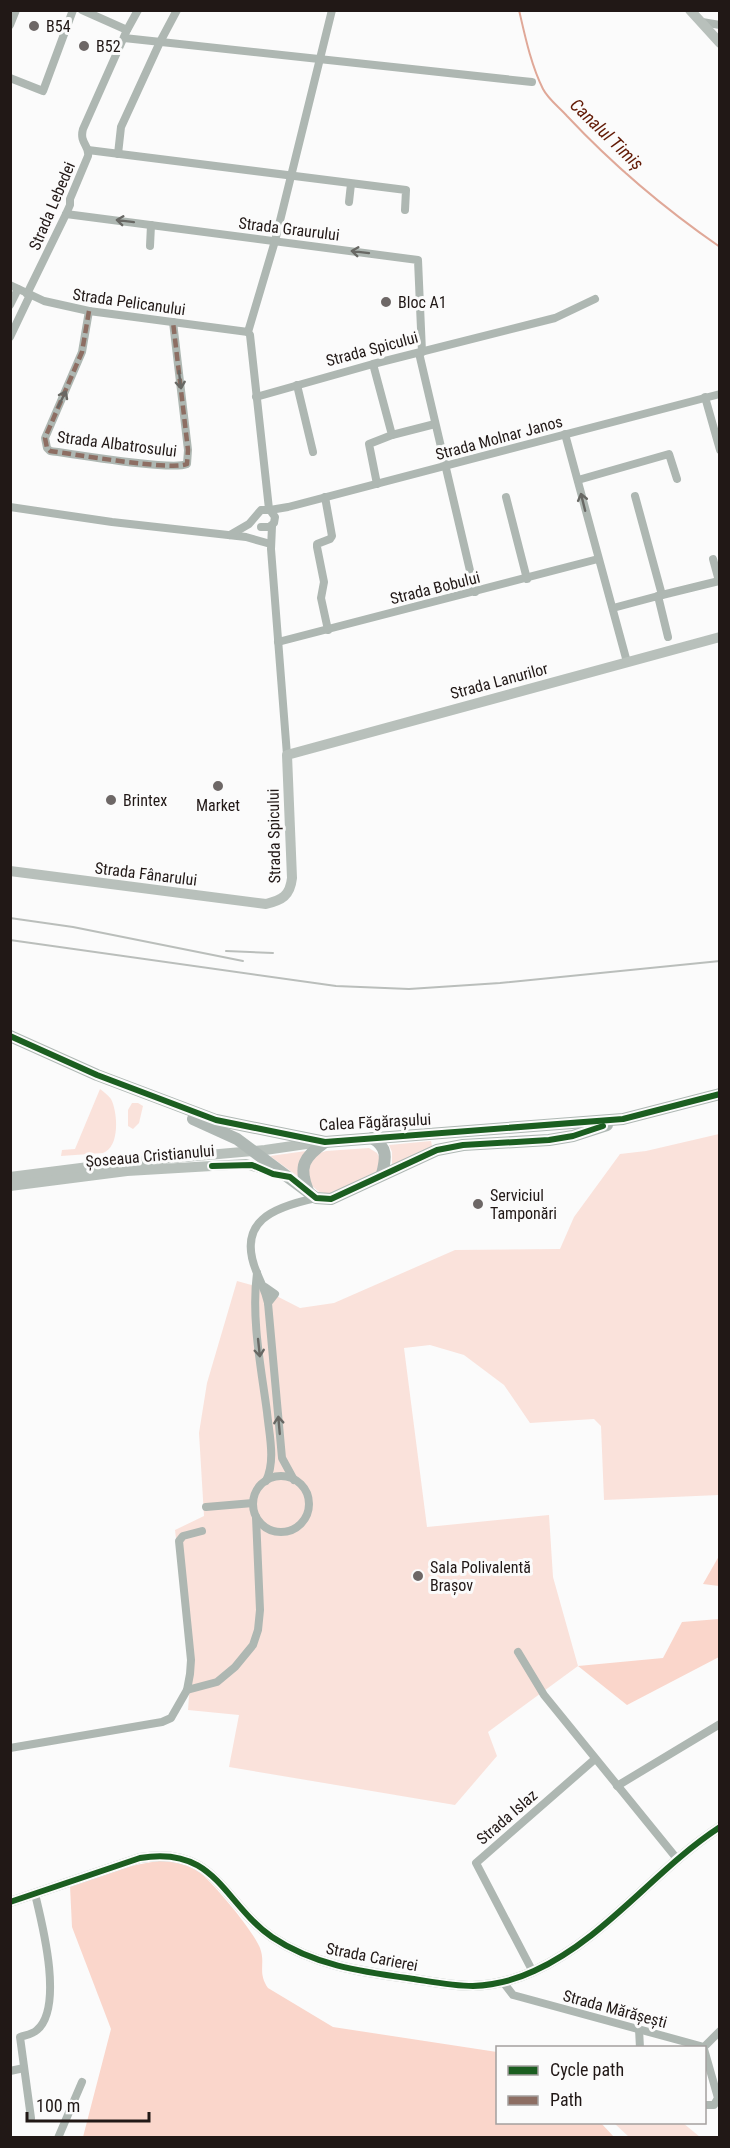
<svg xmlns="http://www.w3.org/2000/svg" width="730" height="2148" viewBox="0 0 730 2148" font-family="'Roboto Condensed',sans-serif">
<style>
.green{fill:#fae2db}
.forest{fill:#fad6cb}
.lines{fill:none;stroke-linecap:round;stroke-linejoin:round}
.stream{stroke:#e0a898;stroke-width:2}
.street{stroke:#aeb7b2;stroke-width:8}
.secondary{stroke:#b8c0bb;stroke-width:10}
.primary{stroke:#afb8b4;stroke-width:12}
.rail{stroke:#babebb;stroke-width:2}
.quiet{stroke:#8d6e63;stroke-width:4.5;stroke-dasharray:9 4.5;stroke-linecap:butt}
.cycleway-casing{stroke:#fbfbfb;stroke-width:10}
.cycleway{stroke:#1b5e20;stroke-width:6}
.oneway{stroke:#686864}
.poi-dot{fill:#6d6766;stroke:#fbfbfb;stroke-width:2}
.labels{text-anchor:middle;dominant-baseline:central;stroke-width:6;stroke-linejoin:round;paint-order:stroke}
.poi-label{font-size:16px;fill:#211816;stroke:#fbfbfb;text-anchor:start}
.street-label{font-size:16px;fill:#211816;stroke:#fbfbfb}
.water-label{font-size:18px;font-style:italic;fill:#611904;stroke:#fbfbfb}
</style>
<rect width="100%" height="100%" fill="#fbfbfb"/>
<!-- green -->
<g class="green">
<path d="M100,1089C104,1092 108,1095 111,1099C118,1113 120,1147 103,1153L61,1156L62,1150L75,1149Z"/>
<path d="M132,1103H138L143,1106L139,1123L133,1129L128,1126V1110Z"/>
<path d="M719,1134V1495L604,1500L601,1426L594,1419L530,1423L504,1385L464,1355L430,1345L404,1348L427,1527L549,1515L553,1577L578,1666L488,1732L497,1756L455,1805L229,1767L239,1715L188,1710L191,1666L175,1530L204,1516L199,1433L207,1383L237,1281L259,1287L300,1308L334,1303L455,1250L560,1249L574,1217L620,1154L646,1151Z"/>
<path d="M431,1141L432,1146L392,1165V1152L389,1145Z"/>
<path d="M369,1148L377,1153L380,1159L377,1171L330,1194L319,1192L310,1184L308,1165L314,1155L326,1151Z"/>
<path d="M306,1151L300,1178L270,1156Z"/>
<path d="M614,2123H683L700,2137H629Z"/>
</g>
<!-- forest -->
<g class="forest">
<path d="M719,1556V1586L703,1584Z"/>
<path d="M719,1619V1657L627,1705L578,1666L663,1658L682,1622Z"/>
<path d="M159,1861C173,1861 186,1863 199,1872C213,1882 254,1932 260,1948C266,1964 257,1972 268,1988L333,2027L497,2052L498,2122L601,2123L614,2137H83L111,2029L72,1927L70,1886C98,1875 128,1865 159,1861Z"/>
</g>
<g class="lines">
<!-- stream -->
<path class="stream" d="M519,10C525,36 531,65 543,89C548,99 560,108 567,116C613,165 665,209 720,247"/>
<!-- street -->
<g class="street">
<path d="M82,10L127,30"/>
<path d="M702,22L720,25"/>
<path d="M10,25L16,10"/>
<path d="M124,38L532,82"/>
<path d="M10,78L43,91L73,10"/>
<path d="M88,150L406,190L405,210"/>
<path d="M118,154L121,127L160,42L177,10"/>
<path d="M349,202L351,184"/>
<path d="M66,214L418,260L422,352"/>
<path d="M150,246L151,225"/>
<path d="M10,285L44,301L89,311L248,332"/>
<path d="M27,294L66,214L70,205V199L88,156C90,146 79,143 83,129L127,30L138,10"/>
<path d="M10,305L18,289"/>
<path d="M89,311L82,352L45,438L47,448L50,451C74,454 171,471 187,464L188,450L173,322"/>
<path d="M10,337L30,295"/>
<path d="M419,353L475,592"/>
<path d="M373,364L392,435L369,444L377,484"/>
<path d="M297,385L313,452"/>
<path d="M256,397L373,364L555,318L595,299"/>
<path d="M705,397L720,450"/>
<path d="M565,434L627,662"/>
<path d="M392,435L435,424"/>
<path d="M578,480L669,454L677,479"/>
<path d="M635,496L662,595L658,596"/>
<path d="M325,497L332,536L330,539L317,544V547L324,582L321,598L328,630"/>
<path d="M506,497L527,579"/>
<path d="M10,507L112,522L246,537L267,543"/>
<path d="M269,509L250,335L248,332L275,241L332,10"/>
<path d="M270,510L288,507L720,394"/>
<path d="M272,526L271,549L287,755"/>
<path d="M230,535L249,524L261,510H270L275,517L274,523L269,527H261"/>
<path d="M662,595L719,581L713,559"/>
<path d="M613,608L658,596L668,637"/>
<path d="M278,642L598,559"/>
<path d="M257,1273C251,1318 261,1367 267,1412C269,1434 276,1460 266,1481"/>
<path d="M265,1287L275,1294L268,1303L282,1458L294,1480"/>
<path d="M268,1303C265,1289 262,1286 257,1273C235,1221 274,1207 316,1198"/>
<circle cx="281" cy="1504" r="28"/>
<path d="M206,1507L253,1503"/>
<path d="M518,1652L544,1695L678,1860"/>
<path d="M187,1690L190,1674L191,1660L179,1541L183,1536L202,1531"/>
<path d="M10,1748L162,1722L171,1718L187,1690L217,1682L235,1667L253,1645L258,1630L260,1610L256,1517"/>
<path d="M617,1786L720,1724"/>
<path d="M533,1972L476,1863L595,1759"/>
<path d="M503,1982L513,1995L704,2047L720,2031"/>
<path d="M639,2029L640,2048"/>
<path d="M704,2049L718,2098L714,2105H704"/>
<path d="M10,2071L24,2068"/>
<path d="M31,2118L20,2037C26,2035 33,2034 37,2030C64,2007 42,1923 35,1894"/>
<path d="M58,2138L82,2082"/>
</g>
<!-- secondary -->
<g class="secondary">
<path d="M690,10L720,43"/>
<path d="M10,871L266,904C282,900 290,896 292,878L287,755L720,637"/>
<path d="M10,1177L128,1162L265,1150L320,1142"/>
<path d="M10,1186L127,1171L246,1164L286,1176"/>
<path d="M10,1902L140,1858C216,1845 223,1903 272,1937C315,1966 364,1972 414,1979C433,1982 453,1986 473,1986C493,1985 515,1980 534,1971C606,1938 654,1870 720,1827"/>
</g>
<!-- primary -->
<g class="primary">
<path d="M10,1036L97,1075L216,1120L325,1142L623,1119L720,1094"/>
<path d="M193,1119L237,1139L316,1198L331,1199L437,1150L463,1145L549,1140L573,1136L607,1125"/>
<path d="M372,1138C388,1147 386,1158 382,1174"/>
<path d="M308,1191C298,1166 304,1157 325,1142"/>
</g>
<!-- rail -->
<g class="rail">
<path d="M10,918L73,927L243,961"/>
<path d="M10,940L336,986L409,989L500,983L720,961"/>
<path d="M226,951L273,953"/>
</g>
<!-- quiet -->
<path class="quiet" d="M89,311L82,352L45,438L47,448L50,451C74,454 171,471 187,464L188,450L173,322"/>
<defs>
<g id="cycleway">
<path d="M10,1036L97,1075L216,1120L325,1142L623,1119L720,1094"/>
<path d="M212,1166L252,1165L273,1174L290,1177L316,1198L331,1199L437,1150L463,1145L549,1140L573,1136L603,1126"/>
<path d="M10,1902L140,1858C216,1845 223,1903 272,1937C315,1966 364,1972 414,1979C433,1982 453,1986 473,1986C493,1985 515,1980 534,1971C606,1938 654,1870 720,1827"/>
</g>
</defs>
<!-- cycleway casing -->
<use href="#cycleway" class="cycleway-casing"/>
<!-- cycleway -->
<use href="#cycleway" class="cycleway"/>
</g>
<!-- one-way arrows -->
<defs><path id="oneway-shaft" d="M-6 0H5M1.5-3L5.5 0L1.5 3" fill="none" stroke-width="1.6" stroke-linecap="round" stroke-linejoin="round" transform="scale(1.5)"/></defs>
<g class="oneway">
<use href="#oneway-shaft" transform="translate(125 221) rotate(-173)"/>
<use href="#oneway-shaft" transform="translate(360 252) rotate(-173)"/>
<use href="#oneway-shaft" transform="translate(180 380) rotate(83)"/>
<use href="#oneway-shaft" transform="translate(62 399) rotate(-64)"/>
<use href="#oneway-shaft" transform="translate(583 502) rotate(-104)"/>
<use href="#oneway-shaft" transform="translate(259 1348) rotate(84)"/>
<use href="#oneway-shaft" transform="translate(279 1425) rotate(-95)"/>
</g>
<!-- markers -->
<g class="poi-dot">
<circle cx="34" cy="26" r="6"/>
<circle cx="84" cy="46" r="6"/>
<circle cx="386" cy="302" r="6"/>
<circle cx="218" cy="786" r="6"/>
<circle cx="111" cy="800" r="6"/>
<circle cx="478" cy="1204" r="6"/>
<circle cx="418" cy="1576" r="6"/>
</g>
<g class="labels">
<!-- poi labels -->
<g class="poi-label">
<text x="46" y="26">B54</text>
<text x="96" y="46">B52</text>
<text x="398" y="302">Bloc A1</text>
<text x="123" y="800">Brintex</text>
<text x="218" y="805" text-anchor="middle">Market</text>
<text x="490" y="1195">Serviciul<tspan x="490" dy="18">Tamponări</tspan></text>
<text x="430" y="1567">Sala Polivalentă<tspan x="430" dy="18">Brașov</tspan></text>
</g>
<!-- street labels -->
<g class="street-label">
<text transform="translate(52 206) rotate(-67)">Strada Lebedei</text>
<text transform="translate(289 229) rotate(7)">Strada Graurului</text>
<text transform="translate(129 302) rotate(8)">Strada Pelicanului</text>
<text transform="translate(372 349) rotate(-15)">Strada Spicului</text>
<text transform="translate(499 438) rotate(-15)">Strada Molnar Janos</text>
<text transform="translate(117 444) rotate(7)">Strada Albatrosului</text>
<text transform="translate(435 588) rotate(-14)">Strada Bobului</text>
<text transform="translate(499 681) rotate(-15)">Strada Lanurilor</text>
<text transform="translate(274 836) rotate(-91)">Strada Spicului</text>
<text transform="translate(146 874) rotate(7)">Strada Fânarului</text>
<text transform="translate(375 1122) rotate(-3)">Calea Făgărașului</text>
<text transform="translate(150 1156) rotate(-5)">Șoseaua Cristianului</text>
<text transform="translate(507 1817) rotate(-41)">Strada Islaz</text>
<text transform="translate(372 1957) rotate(11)">Strada Carierei</text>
<text transform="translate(615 2009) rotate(15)">Strada Mărășești</text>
</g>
<!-- water labels -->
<g class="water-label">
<text transform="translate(607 134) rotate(44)">Canalul Timiș</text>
</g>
</g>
<!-- border -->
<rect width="730" height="2148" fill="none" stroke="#211816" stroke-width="24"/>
<!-- legend -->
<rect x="496" y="2046" width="210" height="78" fill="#fbfbfb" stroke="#a4a09f" stroke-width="1.5"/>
<rect x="508" y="2066" width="30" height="9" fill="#1b5e20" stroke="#a4a09f" stroke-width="1.5"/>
<text x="550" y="2076" font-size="18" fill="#211816">Cycle path</text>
<rect x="508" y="2096" width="30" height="9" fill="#8d6e63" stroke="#a4a09f" stroke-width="1.5"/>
<text x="550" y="2106" font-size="18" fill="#211816">Path</text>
<!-- scale -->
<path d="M27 2112v9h122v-9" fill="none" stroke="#211816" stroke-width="3"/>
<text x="36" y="2112" font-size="18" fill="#211816" stroke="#fbfbfb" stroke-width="4.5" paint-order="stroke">100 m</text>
</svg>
